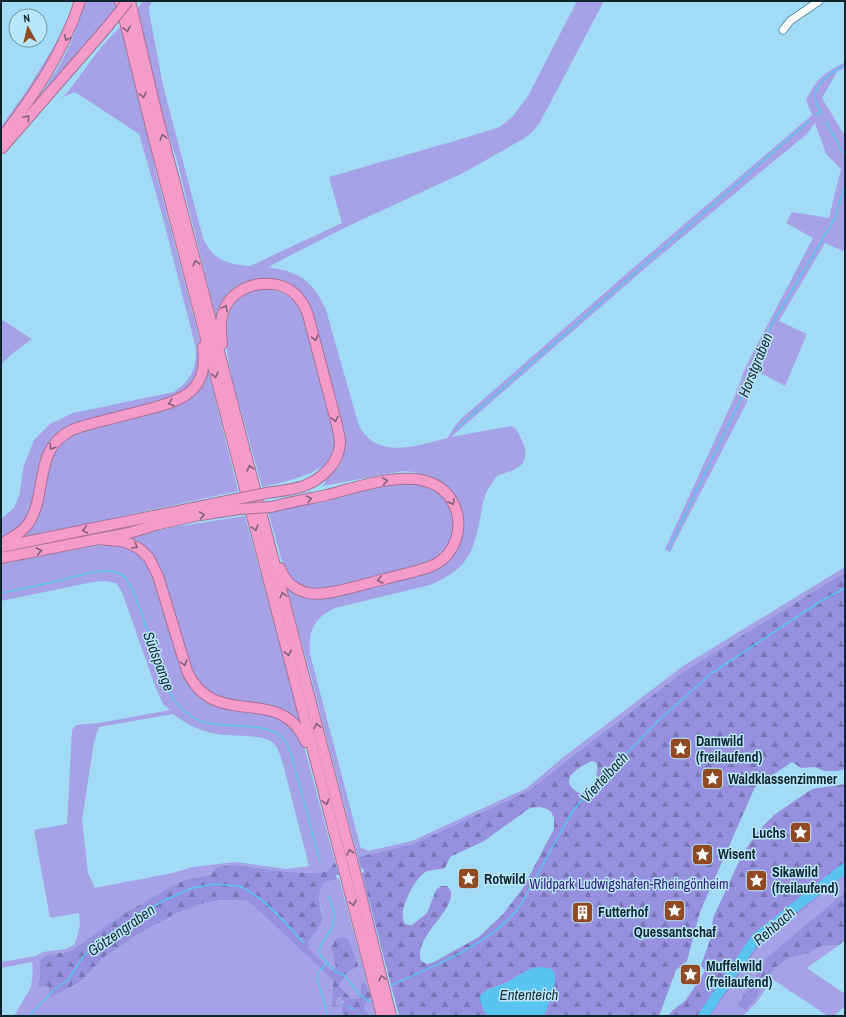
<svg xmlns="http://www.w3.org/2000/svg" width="846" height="1017" viewBox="0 0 846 1017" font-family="'Archivo Narrow',sans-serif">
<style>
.green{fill:#a7a2e8;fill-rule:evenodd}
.forest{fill:url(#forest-firs);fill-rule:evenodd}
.wetland{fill:url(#wetland-marsh)}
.water{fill:#59c4ef}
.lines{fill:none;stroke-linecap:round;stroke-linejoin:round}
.stream{stroke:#59c4ef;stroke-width:1.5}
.river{stroke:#59c4ef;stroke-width:10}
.minor-casing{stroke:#538ca4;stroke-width:9}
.highway-casing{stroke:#a47294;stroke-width:12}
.minor{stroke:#fff;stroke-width:7}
.highway{stroke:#f49bca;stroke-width:10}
.highway-bridge-casing{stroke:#a47294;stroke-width:12;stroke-linecap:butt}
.highway-bridge{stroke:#f49bca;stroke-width:10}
.oneway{stroke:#81607c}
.labels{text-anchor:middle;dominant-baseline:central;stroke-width:3;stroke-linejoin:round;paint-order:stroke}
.poi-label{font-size:14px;font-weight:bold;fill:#0e252f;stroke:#b8e6fb;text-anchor:start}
.park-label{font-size:14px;fill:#38217c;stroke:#b8e6fb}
.water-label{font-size:15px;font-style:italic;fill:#1a2d35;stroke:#b8e6fb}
</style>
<defs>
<pattern id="forest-firs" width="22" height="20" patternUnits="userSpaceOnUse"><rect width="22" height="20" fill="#9790df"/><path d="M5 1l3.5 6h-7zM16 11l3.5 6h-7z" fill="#7a75b5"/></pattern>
<pattern id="wetland-marsh" width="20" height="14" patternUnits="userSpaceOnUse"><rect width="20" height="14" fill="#a7a2e8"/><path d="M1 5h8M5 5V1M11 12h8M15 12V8" fill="none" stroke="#8684bc"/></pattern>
</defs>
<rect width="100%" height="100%" fill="#a1dbf5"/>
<!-- green -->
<g class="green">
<path d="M74,1H78L61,44L1,136V127L25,93L53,48L66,24Z"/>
<path d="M85,1H116L117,8L29,111C42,92 57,72 67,51C75,35 80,18 85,1Z"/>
<path d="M143,1H152L149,8L150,17L163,85L203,238C213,261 227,264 250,266L342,223L329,177L451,142L500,127L513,116L528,96L577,1H604L539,124L533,131L525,138L463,173L344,228L268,267C275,269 283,269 290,272C309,279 318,292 326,310L359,426C379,461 417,445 448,438L454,427L461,419L625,275L812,115L806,100C818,77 823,74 845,62V67L837,72L822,98L845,136V201L844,204L845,205V252L825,243L779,321L807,334L785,386L755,370L747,402L670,552L665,549L734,398L746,366L813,238L786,223L792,212L829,218L841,169L826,154L815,123L807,134L763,170L649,265L451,437L512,426L516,429C520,437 527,447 525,457C523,471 505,471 496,477C494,479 492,482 491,485C483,495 482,507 480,519C473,556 465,570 430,585L335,608C314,618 308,631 310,654L361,849L363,848L368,851L412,841L527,788L561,759L683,666L845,567V572L686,670L563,763L530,790L413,844L358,857L325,731L310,672L285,584L299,593L420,573L458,546L463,534V517L456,499L451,491L442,484L424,476L414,472L403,471L323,486L339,460L341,451L297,292L245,285L217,321L176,157L161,113L136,10Z"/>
<path d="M121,26L147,127L156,173L201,345L197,378L180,397L103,417L46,448L38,468L32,504L28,518L13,534L1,539V519L14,508L19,496L24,465L34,440L50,424L73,413L174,392C191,380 196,370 196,349L163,218L139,134L75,92L61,98L67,93L102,46Z"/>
<path d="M266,289C289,292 297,300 306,321L335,435C334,441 335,450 332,456C324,474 280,483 262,487C256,465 250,443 244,421C236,392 216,335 232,307C240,294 252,291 266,289Z"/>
<path d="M1,319L32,339L13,353L1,364Z"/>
<path d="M207,366L238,491L17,539L24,533L46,473L57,445L74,433L172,407L186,401L194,395Z"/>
<path d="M406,483H421L434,488L443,495L455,514V531L445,552L437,559L426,564L341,585L311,589L299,584L288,573L282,561L268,511L387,485Z"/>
<path d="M245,516L302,727L209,694L193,676L156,566L121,538L174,527Z"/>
<path d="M116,544C132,548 139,551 150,565L198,694L205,700L215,705L251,711L284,719L303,742L335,862L327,871L320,873L287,872L235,865L211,875L187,879L172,886L120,916L72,950L67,952L52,954L40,960V978L49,987L81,981L103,958L137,935L175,914L203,903L221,900L248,901L333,980L332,1016H14L31,987L33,971L32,962L1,968V962L36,956L43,952L66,949L74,945C79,933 81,925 79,913L50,918L34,830L67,824L72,730L76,725L99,723L170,710L163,704L155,686L122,592L116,583L105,581L93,582L1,601V564L88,547ZM173,714C188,726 205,733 224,735C235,736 264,735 272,742C278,746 281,758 283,764L309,866L287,869L235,862L193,867L172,873L95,888L88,873L82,820L94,742L99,727Z"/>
<path d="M845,876V892L768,956L742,1009H746L757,997L762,985L775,968L789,958L809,953L821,946L839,945L807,968L845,994V1006L834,1016H828L772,979L757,1002L743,1016H711L760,945Z"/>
<path d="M339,878L376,1016H367V1013L364,1007L370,996L361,983V994L358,999H352L339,986L347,972L357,967L341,937L336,938L331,948L336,967L331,970L307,948L309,941L321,925L322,914L319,896L323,883Z"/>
</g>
<!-- forest -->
<g class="forest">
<path d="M845,572V769L837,771H824L815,767L801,768L792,762L755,787L700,912L687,961L676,970L659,1016H544L555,983L522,973L506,983L487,990L482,1006L487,1016H399L362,873L364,872L363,868L361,869L358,857L413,844L530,790L563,763L686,670ZM592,761L597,763C599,776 593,789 581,794C556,781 575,769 592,761ZM540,807L547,809L551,812L554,818V829L523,888L503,914L479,937L432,963L427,964L421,961C414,940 444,919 450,900C451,898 451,894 451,891L447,886H441L436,890L427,913L412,925H408L404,923C404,921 403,919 403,917C401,906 415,879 424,873C429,869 439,870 445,868L450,857L484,841L530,808Z"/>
<path d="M845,784V876L760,945L711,1016H668L673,1010L686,1000L705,971L701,965L711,937L713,918L742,855L758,831L774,815L812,789Z"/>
<path d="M335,862L339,875H336L337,879L323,883L319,896L322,919L321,925L309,941L308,948L331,970L336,967L331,948L336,938L341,937L348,939L358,965V967L347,972L339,986L352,999H358L361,994V983L364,982L371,996L364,1007L367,1013V1016H343L341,1007L344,1001L338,998L332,1008L333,980L248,901L221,900L204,903L175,914L137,935L103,958L81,981L51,997L49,996V987L48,986L37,987L40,978V960C50,951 61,955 72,950L120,916L172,886L187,879L211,875L217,867L235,865L287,872L320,873L327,871Z"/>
<path d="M845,892V940L839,945L821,946L809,953L789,958L775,968L762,985L757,997L746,1010L737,1006L768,956Z"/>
</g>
<!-- wetland -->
<path class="wetland" d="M341,997L344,998L341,1007L343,1016H332V1008L338,998Z"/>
<!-- water -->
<path class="water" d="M539,967L552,969C561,980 548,1004 544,1016H487L482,1006L480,999L481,994L487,990L506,983L529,969Z"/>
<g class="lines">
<!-- stream -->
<g class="stream">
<path d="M822,114C819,109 815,103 815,96C815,83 835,70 845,65"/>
<path d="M816,115L820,111"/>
<path d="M826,122L845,156"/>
<path d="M457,428L809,121"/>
<path d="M669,548L741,399L750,368L772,324L835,218L845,185"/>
<path d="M1,593C22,589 43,584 63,580C77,576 91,571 105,571C110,571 117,572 122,575C138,585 157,673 171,695C177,706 189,716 200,721C223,730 273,719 286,742C292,754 295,770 299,783C306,809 313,836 320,862"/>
<path d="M239,886C264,896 286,924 304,943"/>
<path d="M329,896L334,913V922L333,926L322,943L319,952L321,956L335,971L345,976L359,994L368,1001L371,1000"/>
<path d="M327,962L318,973L317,978L328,1016"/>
<path d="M391,985C432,967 494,943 520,906L572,812L601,777L629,751L659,720L712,673L821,601L845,588"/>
<path d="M349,1007L353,1009"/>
<path d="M358,1014V1016"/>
<path d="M29,1016L56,988L68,980L85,954L128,922L163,901L192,888L215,884L237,886"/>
</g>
<!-- river -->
<path class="river" d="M703,1016L756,938L845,868"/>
<defs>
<path id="minor" d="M783,30L790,21L819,1"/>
<g id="highway">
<path d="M120,1L152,131L382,1016"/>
<path d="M130,1L156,111L356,875L391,1016"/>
<path d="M1,139C35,93 62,56 80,1"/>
<path d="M2,148L108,26"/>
<path d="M222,344C221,334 219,323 223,313C231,285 270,275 293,292C300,298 305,306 308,315L337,425C338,431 340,437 340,443C339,463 322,479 304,486C292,490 279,491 267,493"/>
<path d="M271,507C289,502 308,499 327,495C366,485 441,456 457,513C461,529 456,547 444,558C440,562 434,565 429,567C415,572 399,575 385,579C366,583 327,597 308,593C295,590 285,581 280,568"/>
<path d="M97,539L120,541L128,543L140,549L149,558L158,576L187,671C215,733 279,681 306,742"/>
<path d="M1,544C11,538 21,534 28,524C48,495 33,450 70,431C80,426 91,424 102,421C118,417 133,413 149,409C184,400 209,390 203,347"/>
<path d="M1,547L237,499"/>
<path d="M1,558L129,533L159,524L200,515L239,509"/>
</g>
</defs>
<!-- minor casing -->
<use href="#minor" class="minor-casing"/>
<!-- highway casing -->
<use href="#highway" class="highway-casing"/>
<!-- minor -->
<use href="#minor" class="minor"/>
<!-- highway -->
<use href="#highway" class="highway"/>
<defs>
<g id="highway-bridge">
<path d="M108,26L128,1"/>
<path d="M237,499L267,493"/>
<path d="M239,509L271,507"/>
</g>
</defs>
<!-- highway-bridge casing -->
<use href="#highway-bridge" class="highway-bridge-casing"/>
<!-- highway-bridge -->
<use href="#highway-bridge" class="highway-bridge"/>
</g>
<!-- one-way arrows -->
<defs><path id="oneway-chevron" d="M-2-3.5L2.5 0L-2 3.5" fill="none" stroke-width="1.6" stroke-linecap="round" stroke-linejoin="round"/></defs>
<g class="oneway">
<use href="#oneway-chevron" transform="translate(127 29) rotate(77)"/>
<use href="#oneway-chevron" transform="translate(67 38) rotate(114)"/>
<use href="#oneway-chevron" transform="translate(143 95) rotate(76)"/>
<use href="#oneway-chevron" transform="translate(27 118) rotate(-50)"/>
<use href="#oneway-chevron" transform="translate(163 137) rotate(-105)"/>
<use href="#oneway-chevron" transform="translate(196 263) rotate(-104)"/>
<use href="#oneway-chevron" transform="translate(225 308) rotate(-62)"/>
<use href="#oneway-chevron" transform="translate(315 338) rotate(75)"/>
<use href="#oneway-chevron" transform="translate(215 375) rotate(75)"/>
<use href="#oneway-chevron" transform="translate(171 403) rotate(161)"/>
<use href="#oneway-chevron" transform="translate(335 419) rotate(76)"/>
<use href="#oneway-chevron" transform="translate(52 447) rotate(124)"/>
<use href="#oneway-chevron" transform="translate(250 468) rotate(-105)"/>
<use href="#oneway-chevron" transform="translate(385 481) rotate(-10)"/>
<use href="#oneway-chevron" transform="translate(309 499) rotate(-12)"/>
<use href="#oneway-chevron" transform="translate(452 502) rotate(61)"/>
<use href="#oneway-chevron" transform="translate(202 515) rotate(-11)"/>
<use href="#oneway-chevron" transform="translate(255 528) rotate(75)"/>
<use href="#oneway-chevron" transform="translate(85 530) rotate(168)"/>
<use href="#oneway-chevron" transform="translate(135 546) rotate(30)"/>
<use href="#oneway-chevron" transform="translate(39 551) rotate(-11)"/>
<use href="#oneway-chevron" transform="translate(380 580) rotate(166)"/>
<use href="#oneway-chevron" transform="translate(283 595) rotate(-104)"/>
<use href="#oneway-chevron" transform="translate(288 653) rotate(76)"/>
<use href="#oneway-chevron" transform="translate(184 663) rotate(73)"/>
<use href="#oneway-chevron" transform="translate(317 726) rotate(-104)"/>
<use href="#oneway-chevron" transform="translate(326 802) rotate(75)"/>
<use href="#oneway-chevron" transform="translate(350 852) rotate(-105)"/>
<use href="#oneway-chevron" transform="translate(353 903) rotate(76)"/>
<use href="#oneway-chevron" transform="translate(382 978) rotate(-104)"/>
</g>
<!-- icons -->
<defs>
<symbol id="sight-square" viewBox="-11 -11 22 22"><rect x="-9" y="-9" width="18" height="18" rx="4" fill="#914b24" stroke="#b8e6fb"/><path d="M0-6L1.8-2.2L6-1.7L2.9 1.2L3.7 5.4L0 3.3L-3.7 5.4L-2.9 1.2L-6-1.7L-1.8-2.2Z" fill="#fff"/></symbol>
<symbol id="building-square" viewBox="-11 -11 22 22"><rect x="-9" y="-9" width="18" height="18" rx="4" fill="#914b24" stroke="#b8e6fb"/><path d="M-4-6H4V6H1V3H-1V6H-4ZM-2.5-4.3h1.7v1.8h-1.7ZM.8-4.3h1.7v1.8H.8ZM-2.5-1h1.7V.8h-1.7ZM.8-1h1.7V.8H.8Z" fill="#fff"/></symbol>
</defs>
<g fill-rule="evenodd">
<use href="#sight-square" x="668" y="736" width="25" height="25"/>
<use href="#sight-square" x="700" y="766" width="25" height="25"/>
<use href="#sight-square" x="788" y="820" width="25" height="25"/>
<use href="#sight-square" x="690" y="842" width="25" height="25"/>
<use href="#sight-square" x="456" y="866" width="25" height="25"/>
<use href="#sight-square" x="744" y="868" width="25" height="25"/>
<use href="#sight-square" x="662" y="898" width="25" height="25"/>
<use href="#building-square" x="570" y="900" width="25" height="25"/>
<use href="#sight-square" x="678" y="962" width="25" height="25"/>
</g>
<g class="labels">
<!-- poi labels -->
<g class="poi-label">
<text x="696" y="741">Damwild<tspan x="696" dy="16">(freilaufend)</tspan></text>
<text x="728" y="779">Waldklassenzimmer</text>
<text x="786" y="833" text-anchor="end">Luchs</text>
<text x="718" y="854">Wisent</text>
<text x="772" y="872">Sikawild<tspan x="772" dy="16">(freilaufend)</tspan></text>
<text x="484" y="879">Rotwild</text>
<text x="598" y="912">Futterhof</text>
<text x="675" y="932" text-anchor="middle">Quessantschaf</text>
<text x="706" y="966">Muffelwild<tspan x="706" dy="16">(freilaufend)</tspan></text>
</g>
<!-- park labels -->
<g class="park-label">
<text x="629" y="884">Wildpark Ludwigshafen-Rheingönheim</text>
</g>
<!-- water labels -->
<g class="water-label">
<text transform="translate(755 365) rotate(-68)">Horstgraben</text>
<text transform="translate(159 661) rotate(69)">Südspange</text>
<text transform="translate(604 777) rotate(-47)">Viertelbach</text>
<text transform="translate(774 926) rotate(-41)">Rehbach</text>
<text transform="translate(121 930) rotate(-35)">Götzengraben</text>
<text x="529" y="994">Ententeich</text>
</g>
</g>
<!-- border -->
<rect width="846" height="1017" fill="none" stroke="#0e252f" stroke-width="4"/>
<!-- north arrow -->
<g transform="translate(28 28) rotate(352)"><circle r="19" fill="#b8e6fb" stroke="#7499a9"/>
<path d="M0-3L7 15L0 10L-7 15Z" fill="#914b24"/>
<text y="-6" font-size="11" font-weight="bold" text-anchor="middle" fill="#0e252f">N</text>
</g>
</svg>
